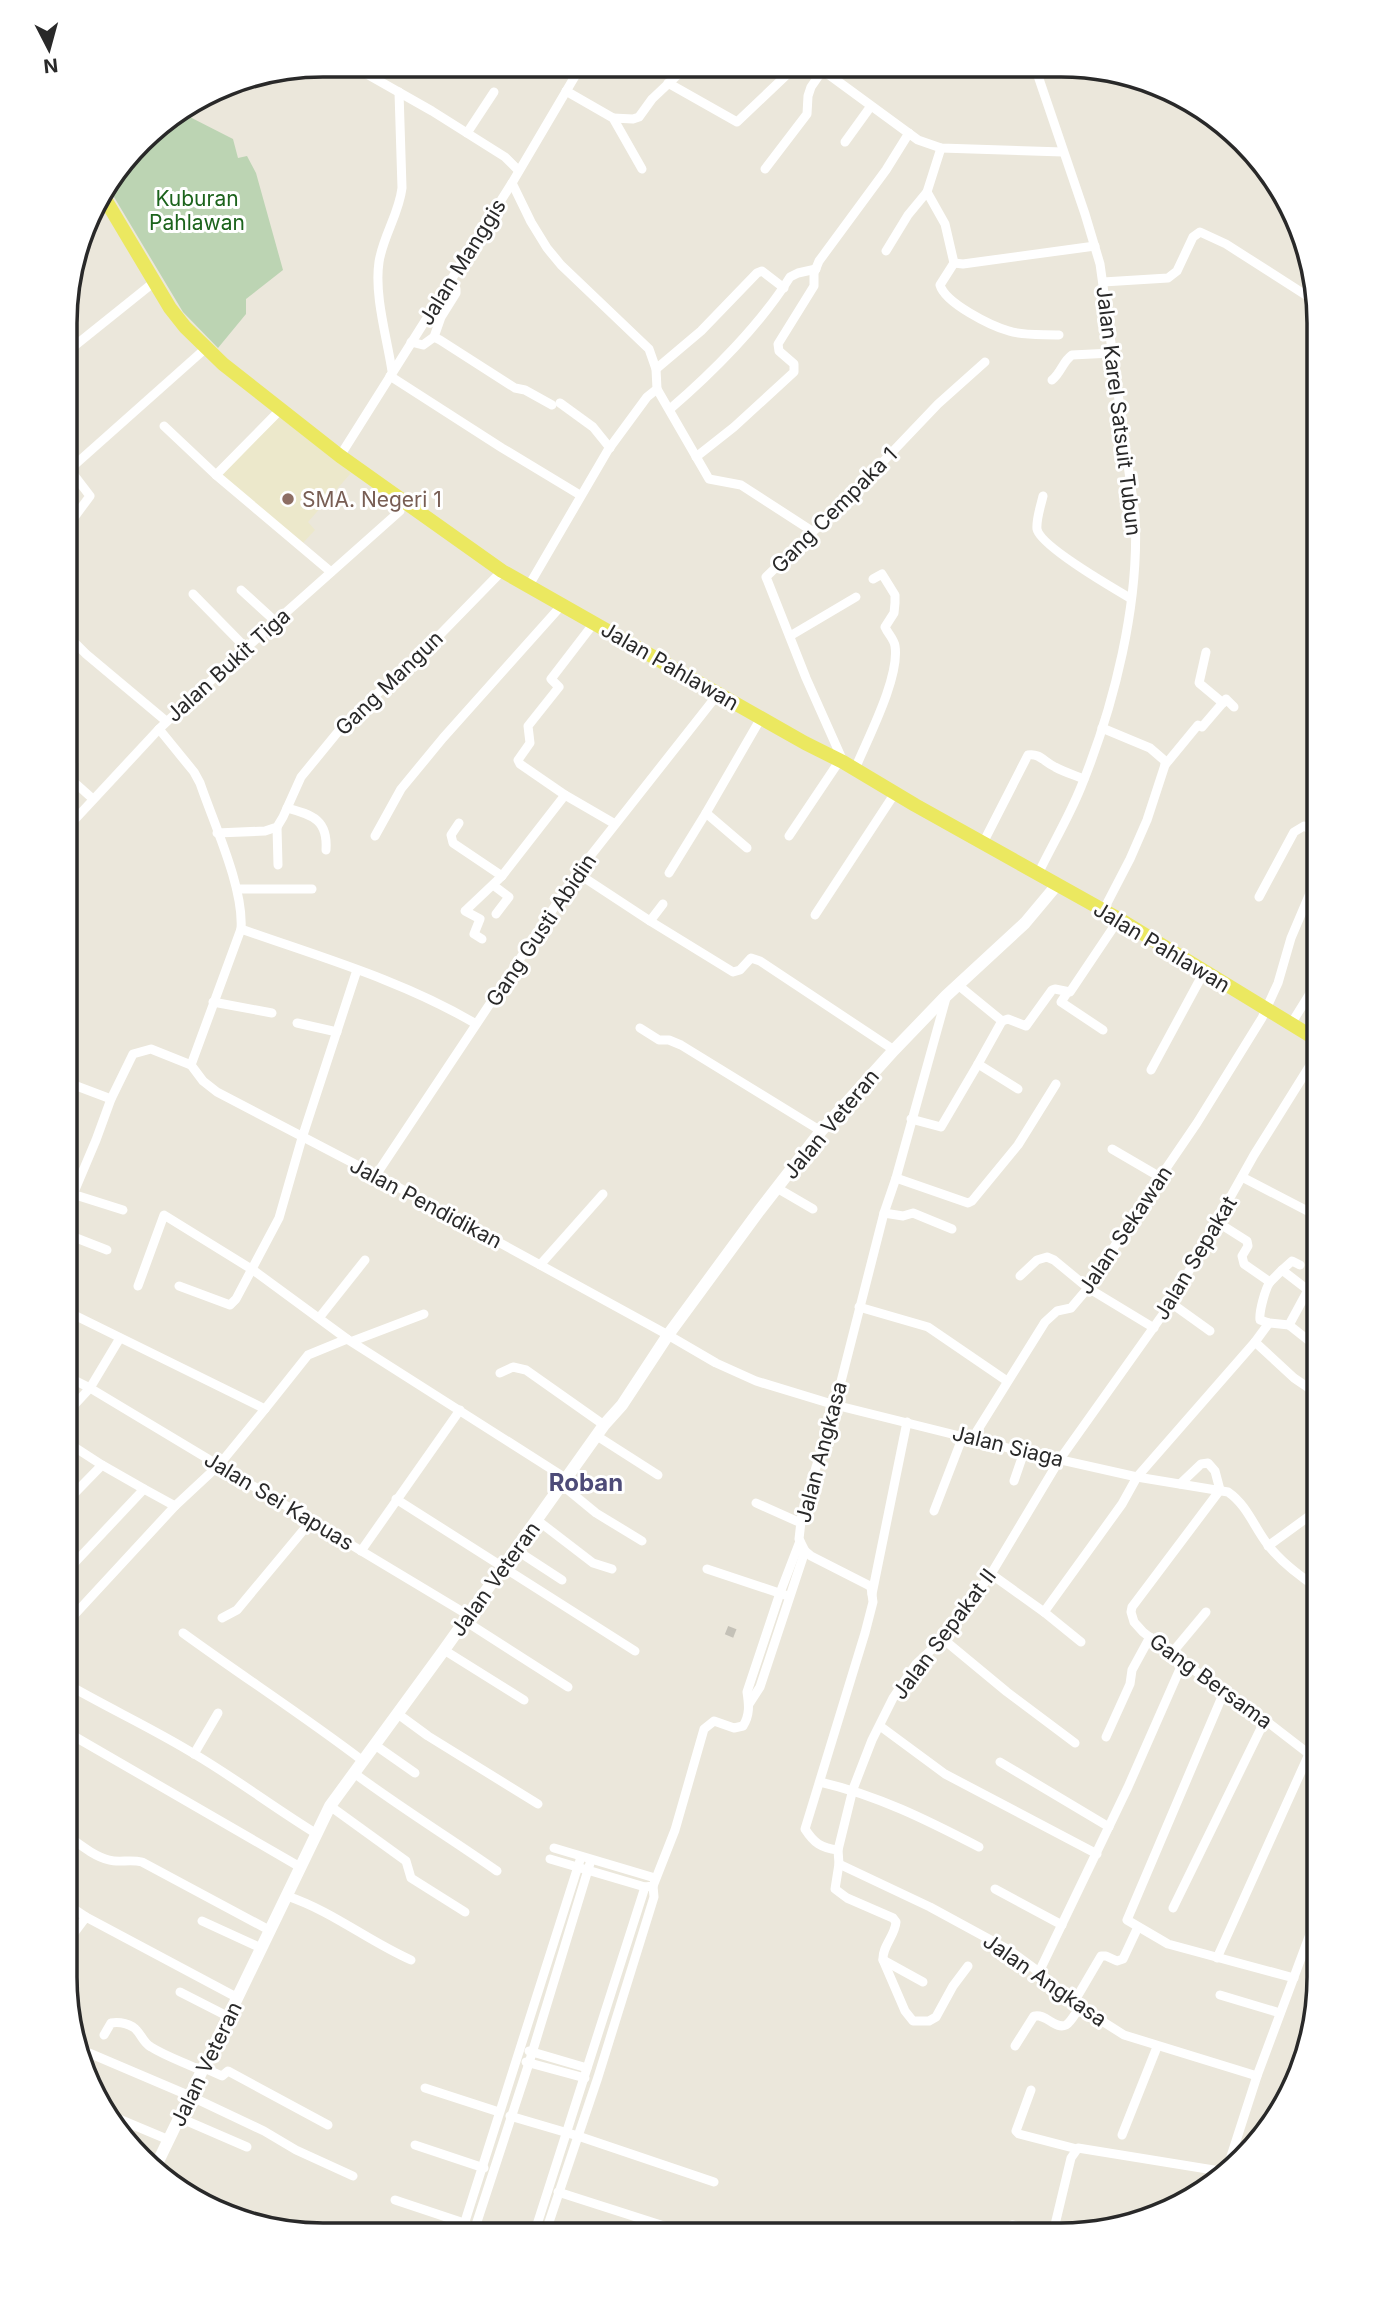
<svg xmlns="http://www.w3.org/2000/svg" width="1384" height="2300" viewBox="0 0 1384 2300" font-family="Inter,sans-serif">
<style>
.education{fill:#ece8cb}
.cemetery{fill:#bcd4b3}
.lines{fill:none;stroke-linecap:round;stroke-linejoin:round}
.street-tunnel{stroke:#c4c1b7;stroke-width:9;stroke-dasharray:9 4.5;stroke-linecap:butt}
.street{stroke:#fff;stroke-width:9}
.secondary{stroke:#fff;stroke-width:12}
.primary{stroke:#ebe860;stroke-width:14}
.education-dot{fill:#8d6e63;stroke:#fff;stroke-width:2.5}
.labels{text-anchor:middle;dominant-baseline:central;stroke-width:6;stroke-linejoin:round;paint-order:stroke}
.park-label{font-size:21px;fill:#1c631c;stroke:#fff}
.street-label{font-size:21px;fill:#292929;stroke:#fff}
.education-label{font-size:21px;fill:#785e54;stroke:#fff;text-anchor:start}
.quarter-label{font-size:24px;font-weight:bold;fill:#4d4b78;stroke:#fff}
.rim{fill:none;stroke:#292929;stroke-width:3.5}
</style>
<rect width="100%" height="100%" fill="#ebe7db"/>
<!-- education -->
<path class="education" d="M278,416L351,473L308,522L315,530L301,545L222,475Z"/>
<!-- cemetery -->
<path class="cemetery" d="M180,112L233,139L238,158L247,156L256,173L283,270L246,299V314L218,348L183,312L108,187L152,129Z"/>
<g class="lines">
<!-- street-tunnel -->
<path class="street-tunnel" d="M729,1636L733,1626"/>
<!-- street -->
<g class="street">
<path d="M351,65L432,111L505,157L518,170"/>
<path d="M558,65L574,77"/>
<path d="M817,66L918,140L941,148L1063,152"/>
<path d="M1035,67L1085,214L1100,264L1135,515C1140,603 1114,706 1081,787C1069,817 1052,845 1038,874"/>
<path d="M951,71L955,67"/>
<path d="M668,83L737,122L796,66"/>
<path d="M566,91L613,118L642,169"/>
<path d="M613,118L633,119L639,117L652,99L687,66"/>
<path d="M467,133L494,92"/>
<path d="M845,142L871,106"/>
<path d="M941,148L927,192L945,224L954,263L940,285C945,303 991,326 1009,331C1024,336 1043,334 1059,335"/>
<path d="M765,169L807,114L808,96L811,87L822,71"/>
<path d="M512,183L531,222L547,248L561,265L649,349L656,369L657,389L647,397L608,450L528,587"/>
<path d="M886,251L908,215L927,192"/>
<path d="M954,263L963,264L1095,246"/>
<path d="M1103,282L1168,278L1177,271L1193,237L1200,232L1226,244L1315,301"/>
<path d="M434,337L441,317L456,293V289L451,281"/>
<path d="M411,342L423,345L434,337L440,340L515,388L525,390L552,405"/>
<path d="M67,352L153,283"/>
<path d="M656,369L701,331L757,273L762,271L784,288"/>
<path d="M392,371C387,338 374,295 379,262C383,236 399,214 402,188L399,92"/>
<path d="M390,376L502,448L580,495"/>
<path d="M1052,380C1061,373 1063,361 1072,355L1112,353"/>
<path d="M657,389L709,479L741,485L812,531"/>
<path d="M560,403L593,427L610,448"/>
<path d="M670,409C712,373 761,324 790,277L798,273L816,269"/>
<path d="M164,426L216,475L331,572"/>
<path d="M340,456L512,183L581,66"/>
<path d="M696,457L734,427L794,372V364L779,351L778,344L814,286V273L819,261L886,170L909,133"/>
<path d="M70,469L206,348"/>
<path d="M216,475L281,409"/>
<path d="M1043,496C1041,505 1036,519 1037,529C1040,546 1113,588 1130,598"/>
<path d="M67,527L90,496L67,466"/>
<path d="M241,590L275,621"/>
<path d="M193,594L246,648"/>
<path d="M594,623L551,679L559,687L528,726L530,743L518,760L520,764L565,795L615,824"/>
<path d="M66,634L86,654L166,721"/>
<path d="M790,636L856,597"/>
<path d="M1206,652L1199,683L1223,703"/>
<path d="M1102,728L1150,748L1165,761V765L1147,820L1130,859L1103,911"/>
<path d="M843,761L806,678L766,577L856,490L938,404L985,362"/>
<path d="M1165,765L1198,725L1202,727L1226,699L1234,707"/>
<path d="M855,769C868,738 900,677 895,646C894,639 888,634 885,627L894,613L895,603V595L882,574L873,579"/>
<path d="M66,775L93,799"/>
<path d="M287,808C313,815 328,820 326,850"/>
<path d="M459,823L451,835L453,843L502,876L565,795"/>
<path d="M277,827L278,865"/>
<path d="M66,829L159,729"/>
<path d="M217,833L265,831L277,827L283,817L301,777L346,722L424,651L502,571"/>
<path d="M375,836L401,789L443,738L561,606"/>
<path d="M789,836L840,760"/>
<path d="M983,843L1028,755C1040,753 1044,762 1055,767C1064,772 1074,775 1084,779"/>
<path d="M747,848L706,813L761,718"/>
<path d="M577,873L650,921L733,972L740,970L751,958L760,961L894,1050"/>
<path d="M669,873L706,813"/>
<path d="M493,885L509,897L496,914"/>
<path d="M237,889H312"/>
<path d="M1259,897L1294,832L1304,826L1319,834"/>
<path d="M815,915L895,793"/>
<path d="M650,921L663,904"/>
<path d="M241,929C320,957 404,981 476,1024"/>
<path d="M482,939L474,934L480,919L465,911L502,876"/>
<path d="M958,985L1002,1021L978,1064L1018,1089"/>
<path d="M1067,993L1061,1002L1103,1030"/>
<path d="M213,1002L272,1013"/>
<path d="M1002,1021L1008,1019L1026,1026L1052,990L1055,989L1070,992L1119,919"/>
<path d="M297,1023L337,1032"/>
<path d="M1291,1024L1319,979"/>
<path d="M640,1028L659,1040H669L681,1045L821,1131"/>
<path d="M191,1065L203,1081L217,1092L376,1175L668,1335L716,1363L756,1381L835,1405L1016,1450L1137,1477L1228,1492C1247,1505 1254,1527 1268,1545C1281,1562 1301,1577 1319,1589"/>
<path d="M191,1065L241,929C244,888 214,824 200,783L194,772L159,729L246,648L400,511"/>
<path d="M1151,1070L1204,972"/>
<path d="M66,1082L111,1099"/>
<path d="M911,1119L941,1127L978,1064"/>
<path d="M1112,1149L1160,1177"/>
<path d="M1312,1161L1319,1147"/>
<path d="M376,1175L577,873L718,694"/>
<path d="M1242,1177L1319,1217"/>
<path d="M896,1178L968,1203L972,1201L1018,1145L1056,1084"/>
<path d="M777,1188L813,1209"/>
<path d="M66,1192L123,1210"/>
<path d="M66,1211L96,1140L111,1099L133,1054L151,1049L191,1065"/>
<path d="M884,1213L903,1216L913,1213L952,1229"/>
<path d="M1217,1222L1247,1241L1248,1246L1242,1256L1244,1264L1270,1282L1282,1270L1317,1297"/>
<path d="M66,1234L107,1250"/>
<path d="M540,1265L603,1194"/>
<path d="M1282,1270L1292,1261L1300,1265"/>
<path d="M1020,1276L1037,1260L1047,1257L1054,1260L1088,1288L1154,1328"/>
<path d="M1270,1282C1265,1289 1259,1312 1260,1320L1269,1323L1289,1325"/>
<path d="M138,1286L164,1215L253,1270L347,1339"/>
<path d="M179,1286L230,1305L236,1299L279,1218L302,1138L357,970"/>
<path d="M1308,1290L1289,1325L1308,1340L1319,1343"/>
<path d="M1171,1303L1210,1331"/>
<path d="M859,1307L928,1327L1007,1381"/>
<path d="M319,1318L365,1260"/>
<path d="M353,1341L424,1314"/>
<path d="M1255,1342L1269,1323"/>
<path d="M500,1373L513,1367L526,1370L604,1425"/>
<path d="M66,1376L90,1388L468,1615"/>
<path d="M265,1409L308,1355L347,1339L567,1479"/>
<path d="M65,1415L90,1388L120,1338"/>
<path d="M597,1436L658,1475"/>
<path d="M972,1439L1045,1322L1057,1311L1071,1308L1088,1288L1135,1214L1197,1123L1262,1018L1278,983L1291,938L1319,872"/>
<path d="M65,1441L102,1465"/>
<path d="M1014,1481L1024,1452"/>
<path d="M1180,1484L1201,1464L1208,1463L1215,1471L1220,1490L1132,1607L1131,1612L1134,1622L1143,1632L1171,1654L1265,1720L1309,1754L1319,1758"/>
<path d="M562,1485L596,1513L642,1541"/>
<path d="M396,1499L635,1651"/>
<path d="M65,1503L102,1465L144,1489"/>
<path d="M756,1503L801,1523"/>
<path d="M934,1511L963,1436"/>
<path d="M537,1520L593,1563L612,1569"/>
<path d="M1268,1546L1319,1509"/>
<path d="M516,1550L562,1580"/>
<path d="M361,1551L460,1410"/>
<path d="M65,1556L74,1564"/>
<path d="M707,1569L785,1595"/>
<path d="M65,1573L144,1489L175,1506"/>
<path d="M991,1574L1044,1612L1122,1504L1137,1477L1255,1342L1294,1378L1319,1395"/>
<path d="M872,1594L907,1422"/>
<path d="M1044,1612L1081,1642"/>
<path d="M222,1618L237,1610L311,1521"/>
<path d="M465,1621L568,1687"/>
<path d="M65,1625L175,1506L219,1465L265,1409L66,1311"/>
<path d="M183,1633C242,1676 304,1716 363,1761"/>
<path d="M943,1639L1007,1692L1075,1743"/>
<path d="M444,1650L524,1700"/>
<path d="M1171,1654L1206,1612"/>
<path d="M65,1683C108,1708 154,1729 196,1755C238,1780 276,1809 317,1834"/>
<path d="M1224,1692L1127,1920L1168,1944L1294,1978"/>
<path d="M749,1704L760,1687L805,1551"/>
<path d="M398,1714L428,1736L538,1804"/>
<path d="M880,1726L945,1774L1097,1854"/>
<path d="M65,1731L300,1867"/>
<path d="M1106,1737L1130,1684L1132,1670L1150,1637"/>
<path d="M375,1745L415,1773"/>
<path d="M194,1754L218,1713"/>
<path d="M1000,1762L1109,1827"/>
<path d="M354,1773C401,1808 450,1838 497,1871"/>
<path d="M820,1782C877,1795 927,1820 979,1847"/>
<path d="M330,1806L406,1861L411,1878L465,1912"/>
<path d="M65,1834C78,1843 93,1856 109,1860C119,1863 130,1859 142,1862L269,1930"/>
<path d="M554,1848L655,1878"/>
<path d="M838,1850C821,1848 814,1843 805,1829L865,1633L873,1602L871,1587L868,1585L811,1556L805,1551L799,1539L802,1513L835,1405L884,1213L896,1178L946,998"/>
<path d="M550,1859L645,1887"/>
<path d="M839,1864L930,1907L1009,1950L1039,1972L1080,2007L1124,2035L1257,2076"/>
<path d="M995,1889L1062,1925"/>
<path d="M287,1896C332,1911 368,1941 411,1960"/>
<path d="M65,1903L86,1917"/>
<path d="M1173,1908L1265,1720"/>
<path d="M202,1921L261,1948"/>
<path d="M65,1945L86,1917L238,1998"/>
<path d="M1217,1958L1309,1754"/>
<path d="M883,1960L923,1982"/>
<path d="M968,1966L953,1986L936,2017L929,2021H913L905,2011L883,1960C882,1946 895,1936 896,1922L893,1918L847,1898L835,1889L839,1864L838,1850L853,1789L872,1740L893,1698L916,1664L943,1639L991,1574L1060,1459L1171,1303L1254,1155L1319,1051"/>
<path d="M1039,1972L1128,1787L1183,1662"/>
<path d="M180,1992L229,2017"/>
<path d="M1220,1995L1280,2013"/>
<path d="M1074,2002L1101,1956H1106L1117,1961L1123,1959L1138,1927"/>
<path d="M104,2035L111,2023C118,2022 126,2023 133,2027C141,2032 142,2042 151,2047C167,2057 186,2063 202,2071"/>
<path d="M1015,2046L1034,2016C1046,2013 1055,2030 1066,2025C1071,2022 1076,2012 1080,2007"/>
<path d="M529,2051L587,2068"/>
<path d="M89,2053L190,2096L264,2131L296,2150L353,2176"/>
<path d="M526,2062L585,2078"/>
<path d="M204,2068L222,2076L228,2071L328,2125"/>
<path d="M425,2088L499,2112"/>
<path d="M1031,2090L1016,2131L1019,2134L1077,2149"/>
<path d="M107,2114L169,2140"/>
<path d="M510,2116L578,2136L714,2182"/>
<path d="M180,2118L247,2147"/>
<path d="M1122,2135L1157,2047"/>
<path d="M415,2145L484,2168"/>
<path d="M1225,2175L1257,2076L1319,1910"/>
<path d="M558,2192L689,2234"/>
<path d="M395,2200L467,2224"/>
<path d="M1012,2225L1062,2235"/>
<path d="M300,2233L304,2227L308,2226L323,2233"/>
<path d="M1053,2233L1071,2158L1078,2148L1226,2172"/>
<path d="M461,2234L581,1857"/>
<path d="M473,2234L529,2063L591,1860"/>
<path d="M534,2234L645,1887L653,1886L675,1830L704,1729L714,1721L734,1728L743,1726C750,1715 749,1705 747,1692L780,1593L800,1541"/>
<path d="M545,2234L598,2077L654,1897L653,1886"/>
</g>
<!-- secondary -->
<path class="secondary" d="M154,2170L330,1806L444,1650L604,1425L622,1405L668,1335L759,1211L821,1131L894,1050L946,996L1025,923L1056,886"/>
<!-- primary -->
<path class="primary" d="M102,194L170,308L185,327L223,364L340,456L502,571L805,743L843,762L915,805L1119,919L1319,1041"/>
</g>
<!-- markers -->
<circle class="education-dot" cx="288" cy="499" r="7"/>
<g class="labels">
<!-- park labels -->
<g class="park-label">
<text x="197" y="198">Kuburan<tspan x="197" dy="24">Pahlawan</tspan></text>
</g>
<!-- street labels -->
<g class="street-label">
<text transform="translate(462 262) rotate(-58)">Jalan Manggis</text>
<text transform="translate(1119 411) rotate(83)">Jalan Karel Satsuit Tubun</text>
<text transform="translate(834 510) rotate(-45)">Gang Cempaka 1</text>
<text transform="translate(228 665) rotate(-42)">Jalan Bukit Tiga</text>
<text transform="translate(670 666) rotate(30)">Jalan Pahlawan</text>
<text transform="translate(389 683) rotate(-44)">Gang Mangun</text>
<text transform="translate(541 930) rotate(-56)">Gang Gusti Abidin</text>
<text transform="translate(1162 947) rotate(31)">Jalan Pahlawan</text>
<text transform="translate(831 1124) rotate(-50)">Jalan Veteran</text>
<text transform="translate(426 1203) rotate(28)">Jalan Pendidikan</text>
<text transform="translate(1125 1230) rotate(-56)">Jalan Sekawan</text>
<text transform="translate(1195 1258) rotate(-59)">Jalan Sepakat</text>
<text transform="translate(1008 1446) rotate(14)">Jalan Siaga</text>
<text transform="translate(821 1452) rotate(-75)">Jalan Angkasa</text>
<text transform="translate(279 1501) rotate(31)">Jalan Sei Kapuas</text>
<text transform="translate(495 1579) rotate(-54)">Jalan Veteran</text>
<text transform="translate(944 1634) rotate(-53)">Jalan Sepakat II</text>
<text transform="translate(1211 1681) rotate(36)">Gang Bersama</text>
<text transform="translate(1045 1980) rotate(35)">Jalan Angkasa</text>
<text transform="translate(206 2064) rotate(-64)">Jalan Veteran</text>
</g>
<!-- education labels -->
<g class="education-label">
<text x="302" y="499">SMA. Negeri 1</text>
</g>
<!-- quarter labels -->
<g class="quarter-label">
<text x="586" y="1482">Roban</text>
</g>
</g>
<!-- crop -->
<path d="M0 0H1384V2300H0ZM323 77H1061A246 246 0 0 1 1307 323V1977A246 246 0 0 1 1061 2223H323A246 246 0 0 1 77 1977V323A246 246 0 0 1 323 77Z" fill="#fff" fill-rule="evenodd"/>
<path class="rim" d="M323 77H1061A246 246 0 0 1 1307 323V1977A246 246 0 0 1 1061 2223H323A246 246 0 0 1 77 1977V323A246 246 0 0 1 323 77Z"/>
<!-- north arrow -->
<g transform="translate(49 49) rotate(174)" stroke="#ffffff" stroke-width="5" paint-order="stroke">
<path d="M0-5L12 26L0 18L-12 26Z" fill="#292929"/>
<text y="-10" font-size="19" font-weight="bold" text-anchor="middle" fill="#292929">N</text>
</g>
</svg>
